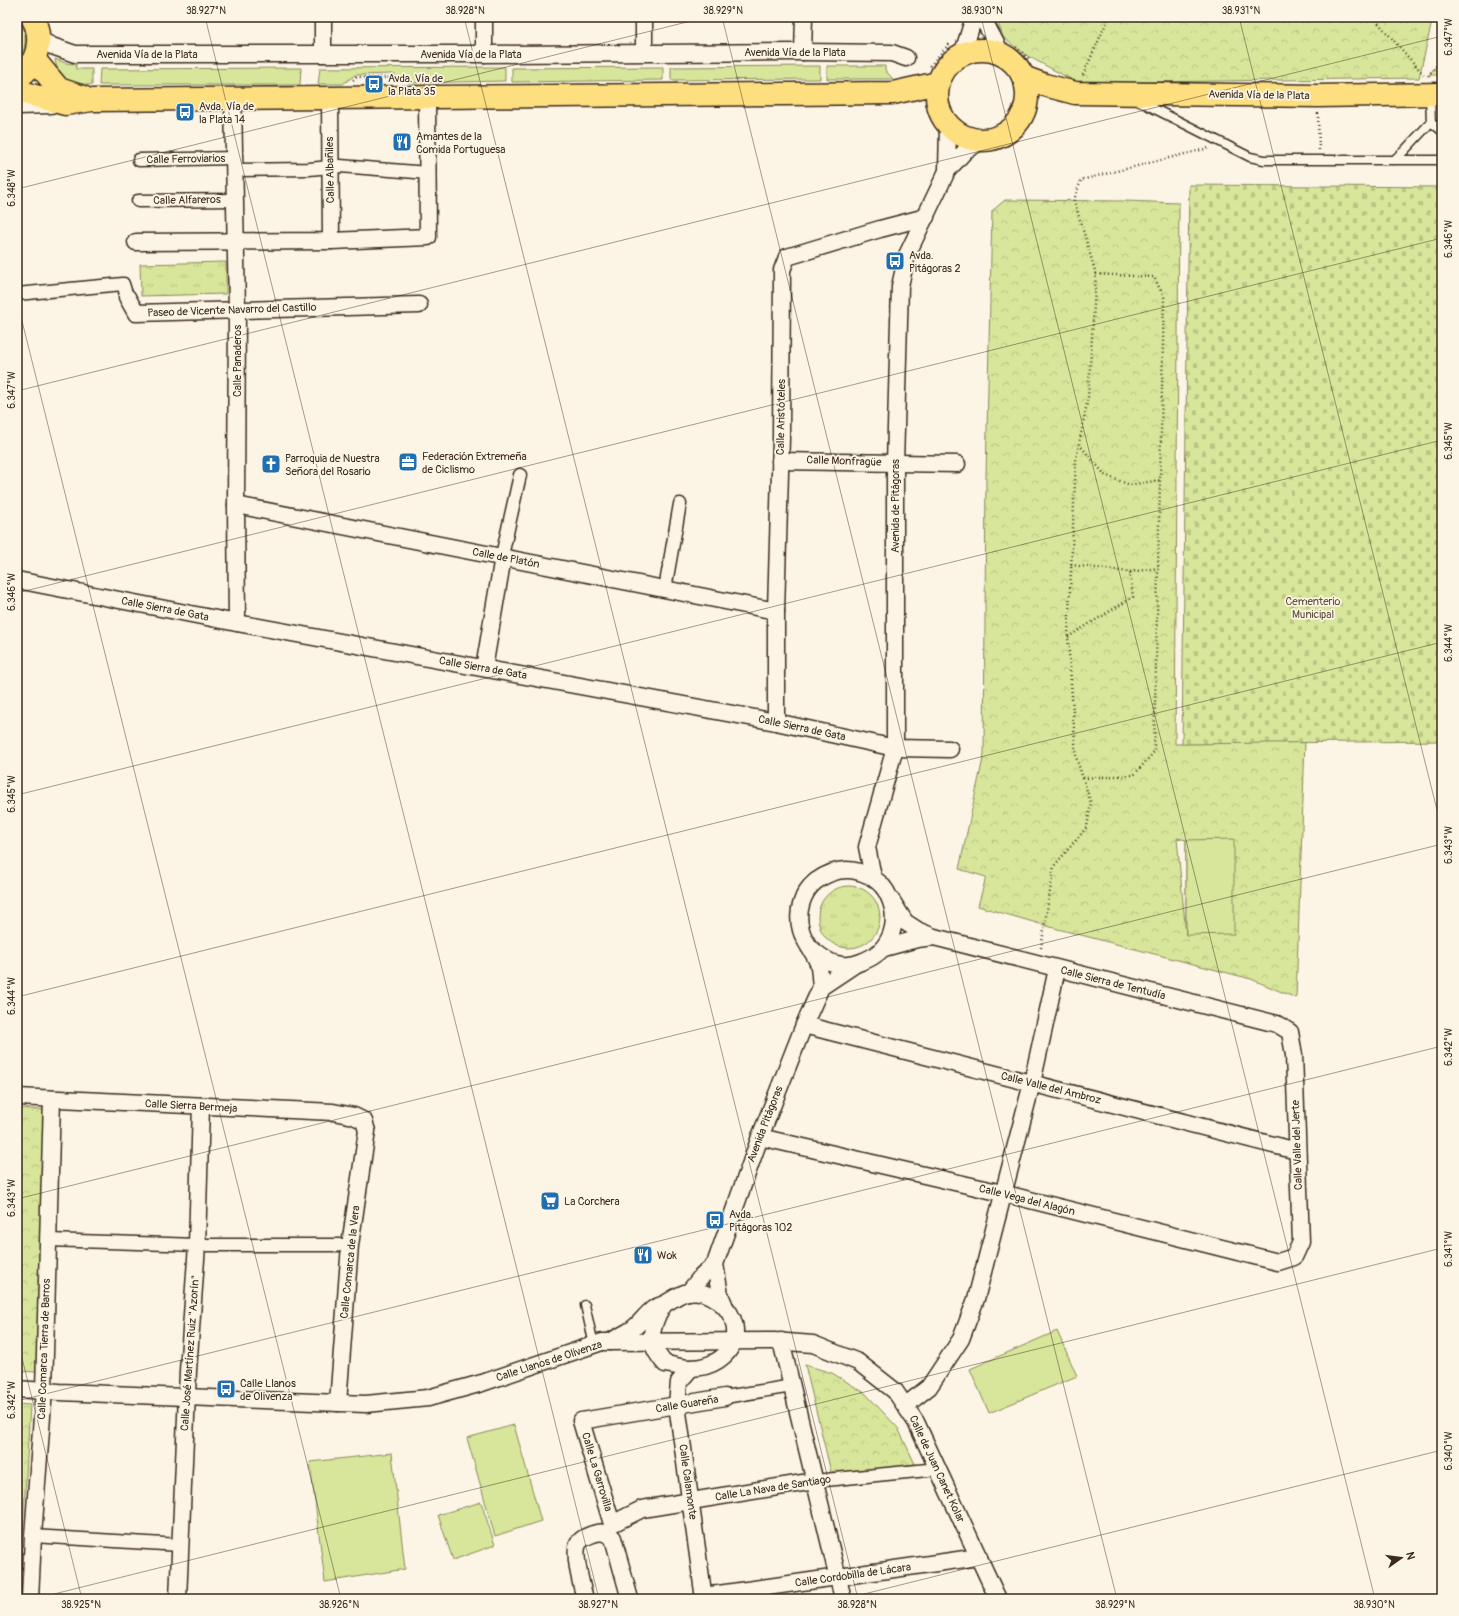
<svg xmlns="http://www.w3.org/2000/svg" width="1459" height="1616" viewBox="0 0 1459 1616" font-family="Pangolin,sans-serif">
<style>
.grass{fill:url(#grass-tufts);stroke:#89885c}
.forest{fill:url(#forest-crowns);stroke:#89885c;fill-rule:evenodd}
.cemetery{fill:url(#cemetery-stones);stroke:#89885c}
.garden{fill:#d7e69a;stroke:#89885c}
.lines{fill:none;stroke-linecap:round;stroke-linejoin:round}
.service-casing{stroke:#3b2a1e;stroke-width:11}
.pedestrian-casing{stroke:#3b2a1e;stroke-width:15}
.minor-casing{stroke:#3b2a1e;stroke-width:19}
.primary-casing{stroke:#3b2a1e;stroke-width:25}
.path{stroke:#3b2a1e;stroke-width:2.5;stroke-dasharray:1 3;stroke-linecap:butt}
.service{stroke:#fcf5e5;stroke-width:8}
.pedestrian{stroke:#fcf5e5;stroke-width:12}
.minor{stroke:#fcf5e5;stroke-width:16}
.primary{stroke:#fddf80;stroke-width:22}
.ticks{fill:none;stroke:#3b2a1e;stroke-width:1;stroke-opacity:0.45}
.labels{text-anchor:middle;dominant-baseline:central;stroke-width:3.5;stroke-linejoin:round;paint-order:stroke}
.street-label{font-size:11px;fill:#3b2a1e;stroke:#fcf5e5}
.poi-label{font-size:11px;fill:#3b2a1e;stroke:#fcf5e5;text-anchor:start}
.park-label{font-size:11px;fill:#5a5037;stroke:#fcf5e5}
.neatline{fill:none;stroke:#3b2a1e;stroke-width:1.5}
.ticks-label{font-size:10px;text-anchor:middle;fill:#3b2a1e}
</style>
<defs>
<pattern id="grass-tufts" width="24" height="20" patternUnits="userSpaceOnUse"><rect width="24" height="20" fill="#d7e69a"/><path d="M3 7l-1-3M5 7V3M7 7l1-3M15 17l-1-3M17 17v-4M19 17l1-3" fill="none" stroke="#b9c584"/></pattern>
<pattern id="forest-crowns" width="20" height="18" patternUnits="userSpaceOnUse"><rect width="20" height="18" fill="#d7e69a"/><path d="M2 6a3 3 0 1 1 6 0M12 15a3 3 0 1 1 6 0" fill="none" stroke="#b9c584"/></pattern>
<pattern id="cemetery-stones" width="16" height="16" patternUnits="userSpaceOnUse"><rect width="16" height="16" fill="#d7e69a"/><path d="M2 7V4a2 2 0 0 1 4 0v3zM10 15v-3a2 2 0 0 1 4 0v3z" fill="#b9c584"/></pattern>
</defs>
<rect width="100%" height="100%" fill="#fcf5e5"/>
<filter id="ink" filterUnits="userSpaceOnUse"><feTurbulence type="fractalNoise" baseFrequency=".025" numOctaves="2"/><feDisplacementMap in="SourceGraphic" scale="8" xChannelSelector="R" yChannelSelector="G"/><feConvolveMatrix kernelMatrix="1 2 1 2 8 2 1 2 1" color-interpolation-filters="sRGB"/></filter>
<g filter="url(#ink)">
<!-- grass -->
<g class="grass">
<path d="M17,18C28,31 28,48 17,61Z"/>
<path d="M226,262V294L141,296L140,264Z"/>
<circle cx="849" cy="917" r="31"/>
</g>
<!-- forest -->
<g class="forest">
<path d="M996,17H1433L1419,78L1078,83L1024,54L1003,37Z"/>
<path d="M1442,59V75H1429Z"/>
<path d="M1005,200L1125,201L1179,203L1175,744L1305,742L1296,998L1251,979L1054,928L978,906L986,877L959,869L984,754L986,475L992,211ZM1177,838L1186,840V935Z"/>
<path d="M17,1108L47,1110L36,1372L17,1371Z"/>
<path d="M805,1365L832,1373L865,1393L898,1428L915,1464L832,1476Z"/>
<path d="M17,1404L30,1405L19,1599H17Z"/>
</g>
<!-- cemetery -->
<path class="cemetery" d="M1189,185L1442,187V741L1182,744Z"/>
<!-- garden -->
<g class="garden">
<path d="M55,59L66,63L76,64V69H92V85C73,83 58,83 55,59Z"/>
<path d="M820,66V79L671,80V67Z"/>
<path d="M827,66H885V70L893,79H827Z"/>
<path d="M505,67V81L409,83L393,74L355,75L343,84H318L320,68Z"/>
<path d="M663,67V80L512,82V68Z"/>
<path d="M301,68L300,85H99L100,69Z"/>
<path d="M1234,839V934L1186,935V840Z"/>
<path d="M1057,1331L1077,1376L989,1413L970,1369Z"/>
<path d="M514,1425L541,1521L495,1536L467,1438Z"/>
<path d="M392,1453L405,1569L325,1582L310,1462Z"/>
<path d="M481,1502L495,1545L453,1560L438,1515Z"/>
</g>
<g class="lines">
<defs>
<g id="service">
<path d="M1141,99V102L1250,157L1264,160H1442"/>
<path d="M1431,122L1442,131"/>
<path d="M1394,160L1404,151L1431,122L1430,96"/>
<path d="M585,1305L594,1345"/>
</g>
<g id="pedestrian">
<path d="M139,160L234,158"/>
<path d="M234,170L309,169L340,166L428,173"/>
<path d="M138,201L236,200"/>
<path d="M17,294L123,284L127,297"/>
<path d="M503,557V551L520,475"/>
<path d="M665,589L680,504"/>
<path d="M48,1240L197,1245H350"/>
<path d="M725,1397L792,1386"/>
<path d="M815,1481L938,1469"/>
<path d="M33,1536L180,1545"/>
</g>
<g id="minor">
<path d="M323,17V54"/>
<path d="M982,17L1001,53"/>
<path d="M38,39L52,46L75,54H484L803,52L892,53L906,58"/>
<path d="M644,52V17"/>
<path d="M803,52L804,17"/>
<path d="M484,54V17"/>
<path d="M962,54L967,40L974,17"/>
<path d="M330,98L331,241"/>
<path d="M233,99L237,310L236,505L237,623"/>
<path d="M17,106L51,105"/>
<path d="M947,171L948,126"/>
<path d="M136,242L331,241L428,237L427,97"/>
<path d="M127,297L136,313L419,305"/>
<path d="M780,461L957,464"/>
<path d="M236,505L776,611"/>
<path d="M17,580L237,623L776,722L895,748L950,749"/>
<path d="M484,668L503,557"/>
<path d="M776,722V611L781,438L782,270L787,257L880,229L926,217"/>
<path d="M873,877L867,847L895,748V463L900,286L907,255L947,171L966,150L982,141"/>
<path d="M809,947C818,954 826,962 837,964C845,966 854,965 861,962C893,951 902,919 886,891C878,878 861,870 847,870C835,870 826,874 816,881C802,892 796,913 801,930C804,942 814,952 818,963C820,970 820,979 821,987"/>
<path d="M884,948L917,939L934,937"/>
<path d="M804,1025L1297,1151"/>
<path d="M17,1097L333,1112L354,1116L364,1121L367,1131L350,1245L338,1403"/>
<path d="M760,1137L1002,1193L1278,1262L1294,1257L1301,1242L1294,1055L1290,1032L1277,1024L934,937L919,931L905,922L892,901"/>
<path d="M715,1264L720,1295L724,1304"/>
<path d="M689,1292L700,1278L715,1264L760,1137L804,1025L821,987L854,965"/>
<path d="M781,1341L843,1599"/>
<path d="M610,1342C617,1337 625,1334 631,1330C640,1324 645,1315 653,1309C656,1306 661,1306 664,1304C673,1300 678,1294 688,1292C698,1290 706,1293 714,1298C752,1322 735,1367 691,1368C683,1368 673,1365 665,1364C660,1358 655,1352 653,1344C649,1333 657,1314 664,1305"/>
<path d="M691,1368L679,1382L677,1405L704,1599"/>
<path d="M17,1389L59,1392L366,1404L428,1398L482,1383L602,1342L774,1341L813,1344L858,1362L895,1391L916,1422L998,1599"/>
<path d="M906,1405L929,1387L961,1339L976,1299L1032,1083L1057,969"/>
<path d="M612,1524L581,1421L725,1397"/>
<path d="M612,1524L642,1509L815,1481"/>
<path d="M704,1596L979,1557"/>
<path d="M30,1599L33,1536L44,1390L52,1099"/>
<path d="M178,1599L188,1371L197,1245L201,1106"/>
<path d="M585,1599C582,1587 573,1555 578,1544C581,1538 588,1536 593,1534C602,1531 607,1533 613,1538L630,1599"/>
</g>
<g id="primary">
<circle cx="982" cy="95" r="45"/>
<path d="M34,59L59,89L83,97"/>
<path d="M1023,77L1045,85L1075,93L1317,96L1442,94"/>
<path d="M17,78C38,66 44,37 32,17"/>
<path d="M17,90L32,95L65,104L92,100L893,93L938,83"/>
</g>
</defs>
<!-- service casing -->
<use href="#service" class="service-casing"/>
<!-- pedestrian casing -->
<use href="#pedestrian" class="pedestrian-casing"/>
<!-- minor casing -->
<use href="#minor" class="minor-casing"/>
<!-- primary casing -->
<use href="#primary" class="primary-casing"/>
<!-- path -->
<g class="path">
<path d="M1373,17L1425,76"/>
<path d="M1016,47L1030,60"/>
<path d="M930,66L949,44"/>
<path d="M1083,75L1109,17"/>
<path d="M1428,76L1442,59"/>
<path d="M353,80L356,77L395,78"/>
<path d="M1318,113L1319,150"/>
<path d="M1079,444L1105,475L1130,485L1160,480"/>
<path d="M1130,572L1158,568"/>
<path d="M1068,637L1133,597L1130,572L1071,565"/>
<path d="M1083,778L1134,775L1154,752L1164,297L1154,277L1096,274"/>
<path d="M1041,948L1054,866L1087,827L1091,803L1076,757L1068,637L1076,459L1088,398L1096,274L1074,200L1081,180L1209,148"/>
</g>
<!-- service -->
<use href="#service" class="service"/>
<!-- pedestrian -->
<use href="#pedestrian" class="pedestrian"/>
<!-- minor -->
<use href="#minor" class="minor"/>
<!-- primary -->
<use href="#primary" class="primary"/>
</g>
</g>
<!-- ticks -->
<path class="ticks" d="M205,17L599,1599M464,17L858,1599M722,17L1117,1599M981,17L1375,1599M1239,17L1442,830M17,189L707,17M17,301L341,1599M17,391L1442,36M17,593L1442,238M17,795L1442,440M17,997L1442,642M17,1199L1442,844M17,1338L82,1599M17,1401L1442,1046M34,1599L1442,1248M844,1599L1442,1450"/>
<!-- icons -->
<defs>
<symbol id="bus-square" viewBox="-11 -11 22 22"><rect x="-9" y="-9" width="18" height="18" rx="4" fill="#1f6fb2" stroke="#fcf5e5"/><path d="M-5-6H5V4H4V6H2V4H-2V6H-4V4H-5ZM-3.5-4V0h7V-4ZM-3.5 1.2v1.5H-2V1.2ZM2 1.2v1.5H3.5V1.2Z" fill="#fff"/></symbol>
<symbol id="restaurant-square" viewBox="-11 -11 22 22"><rect x="-9" y="-9" width="18" height="18" rx="4" fill="#1f6fb2" stroke="#fcf5e5"/><path d="M-5-6h1v4h1v-4h1v4h1v-4h1v5L-1.5 .5V6h-2V.5L-5-1ZM5-6V6H3V1.5H1.5Q1.5-4 5-6Z" fill="#fff"/></symbol>
<symbol id="office-square" viewBox="-11 -11 22 22"><rect x="-9" y="-9" width="18" height="18" rx="4" fill="#1f6fb2" stroke="#fcf5e5"/><path d="M-6-3h4V-5.5h4V-3h4V5H-6ZM-1-4.5V-3h2v-1.5ZM-6 0V1H6V0Z" fill="#fff"/></symbol>
<symbol id="church-square" viewBox="-11 -11 22 22"><rect x="-9" y="-9" width="18" height="18" rx="4" fill="#1f6fb2" stroke="#fcf5e5"/><path d="M-1.2-6h2.4v3.5h3.3v2.4h-3.3V6h-2.4V-.1h-3.3v-2.4h3.3Z" fill="#fff"/></symbol>
<symbol id="supermarket-square" viewBox="-11 -11 22 22"><rect x="-9" y="-9" width="18" height="18" rx="4" fill="#1f6fb2" stroke="#fcf5e5"/><path d="M-6-5.5h2.5l.6 2H6L4.5 2H-2.5L-4.4-4H-6ZM-1.5 3.2a1.3 1.3 0 1 0 .1 0ZM3 3.2a1.3 1.3 0 1 0 .1 0Z" fill="#fff"/></symbol>
</defs>
<g fill-rule="evenodd">
<use href="#bus-square" x="363" y="73" width="22" height="22"/>
<use href="#bus-square" x="174" y="101" width="22" height="22"/>
<use href="#restaurant-square" x="391" y="131" width="22" height="22"/>
<use href="#bus-square" x="884" y="250" width="22" height="22"/>
<use href="#office-square" x="397" y="451" width="22" height="22"/>
<use href="#church-square" x="260" y="453" width="22" height="22"/>
<use href="#supermarket-square" x="539" y="1190" width="22" height="22"/>
<use href="#bus-square" x="704" y="1209" width="22" height="22"/>
<use href="#restaurant-square" x="632" y="1244" width="22" height="22"/>
<use href="#bus-square" x="215" y="1378" width="22" height="22"/>
</g>
<g class="labels">
<!-- street labels -->
<g class="street-label">
<text x="795" y="52">Avenida Vía de la Plata</text>
<text x="147" y="54">Avenida Vía de la Plata</text>
<text x="471" y="54">Avenida Vía de la Plata</text>
<text transform="translate(1259 95) rotate(1)">Avenida Vía de la Plata</text>
<text transform="translate(186 159) rotate(-1)">Calle Ferroviarios</text>
<text transform="translate(330 170) rotate(-91)">Calle Albañiles</text>
<text transform="translate(187 200) rotate(-1)">Calle Alfareros</text>
<text transform="translate(232 310) rotate(-2)">Paseo de Vicente Navarro del Castillo</text>
<text transform="translate(237 361) rotate(-90)">Calle Panaderos</text>
<text transform="translate(781 417) rotate(-89)">Calle Aristóteles</text>
<text transform="translate(844 461) rotate(2)">Calle Monfragüe</text>
<text transform="translate(895 506) rotate(-90)">Avenida de Pitágoras</text>
<text transform="translate(506 558) rotate(11)">Calle de Platón</text>
<text transform="translate(165 609) rotate(11)">Calle Sierra de Gata</text>
<text transform="translate(483 668) rotate(10)">Calle Sierra de Gata</text>
<text transform="translate(802 728) rotate(12)">Calle Sierra de Gata</text>
<text transform="translate(1113 983) rotate(14)">Calle Sierra de Tentudía</text>
<text transform="translate(1051 1088) rotate(14)">Calle Valle del Ambroz</text>
<text transform="translate(191 1106) rotate(3)">Calle Sierra Bermeja</text>
<text transform="translate(765 1124) rotate(-69)">Avenida Pitágoras</text>
<text transform="translate(1297 1145) rotate(-92)">Calle Valle del Jerte</text>
<text transform="translate(1027 1200) rotate(14)">Calle Vega del Alagón</text>
<text transform="translate(350 1262) rotate(-84)">Calle Comarca de la Vera</text>
<text transform="translate(44 1349) rotate(-88)">Calle Comarca Tierra de Barros</text>
<text transform="translate(190 1353) rotate(-86)">Calle José Martínez Ruiz "Azorín"</text>
<text transform="translate(549 1361) rotate(-18)">Calle Llanos de Olivenza</text>
<text transform="translate(687 1404) rotate(-9)">Calle Guareña</text>
<text transform="translate(937 1469) rotate(65)">Calle de Juan Canet Kolar</text>
<text transform="translate(597 1472) rotate(73)">Calle La Garrovilla</text>
<text transform="translate(688 1482) rotate(82)">Calle Calamonte</text>
<text transform="translate(773 1488) rotate(-9)">Calle La Nava de Santiago</text>
<text transform="translate(853 1575) rotate(-8)">Calle Cordobilla de Lácara</text>
</g>
<!-- poi labels -->
<g class="poi-label">
<text x="388" y="78">Avda. Vía de<tspan x="388" dy="13">la Plata 35</tspan></text>
<text x="199" y="106">Avda. Vía de<tspan x="199" dy="13">la Plata 14</tspan></text>
<text x="416" y="136">Amantes de la<tspan x="416" dy="13">Comida Portuguesa</tspan></text>
<text x="909" y="255">Avda.<tspan x="909" dy="13">Pitágoras 2</tspan></text>
<text x="422" y="456">Federación Extremeña<tspan x="422" dy="13">de Ciclismo</tspan></text>
<text x="285" y="458">Parroquia de Nuestra<tspan x="285" dy="13">Señora del Rosario</tspan></text>
<text x="564" y="1201">La Corchera</text>
<text x="729" y="1214">Avda.<tspan x="729" dy="13">Pitágoras 102</tspan></text>
<text x="657" y="1255">Wok</text>
<text x="240" y="1383">Calle Llanos<tspan x="240" dy="13">de Olivenza</tspan></text>
</g>
<!-- park labels -->
<g class="park-label">
<text x="1313" y="601">Cementerio<tspan x="1313" dy="13">Municipal</tspan></text>
</g>
</g>
<!-- margin -->
<rect width="1459" height="1616" fill="none" stroke="#fcf5e5" stroke-width="44"/>
<!-- north arrow -->
<g transform="translate(1401 1558) rotate(76)" stroke="#fcf5e5" stroke-width="3" paint-order="stroke">
<path d="M0-3L7 15L0 10L-7 15Z" fill="#3b2a1e"/>
<text y="-6" font-size="11" font-weight="bold" text-anchor="middle" fill="#3b2a1e">N</text>
</g>
<rect x="22" y="22" width="1415" height="1572" class="neatline"/>
<g class="ticks-label">
<text x="206" y="14">38.927°N</text>
<text x="465" y="14">38.928°N</text>
<text x="723" y="14">38.929°N</text>
<text x="982" y="14">38.930°N</text>
<text x="1241" y="14">38.931°N</text>
<text transform="translate(1448 37) rotate(-90)" y="4">6.347°W</text>
<text transform="translate(11 188) rotate(-90)" y="4">6.348°W</text>
<text transform="translate(1448 239) rotate(-90)" y="4">6.346°W</text>
<text transform="translate(11 390) rotate(-90)" y="4">6.347°W</text>
<text transform="translate(1448 441) rotate(-90)" y="4">6.345°W</text>
<text transform="translate(11 592) rotate(-90)" y="4">6.346°W</text>
<text transform="translate(1448 643) rotate(-90)" y="4">6.344°W</text>
<text transform="translate(11 794) rotate(-90)" y="4">6.345°W</text>
<text transform="translate(1448 845) rotate(-90)" y="4">6.343°W</text>
<text transform="translate(11 996) rotate(-90)" y="4">6.344°W</text>
<text transform="translate(1448 1047) rotate(-90)" y="4">6.342°W</text>
<text transform="translate(11 1198) rotate(-90)" y="4">6.343°W</text>
<text transform="translate(1448 1249) rotate(-90)" y="4">6.341°W</text>
<text transform="translate(11 1400) rotate(-90)" y="4">6.342°W</text>
<text transform="translate(1448 1451) rotate(-90)" y="4">6.340°W</text>
<text x="81" y="1608">38.925°N</text>
<text x="339" y="1608">38.926°N</text>
<text x="598" y="1608">38.927°N</text>
<text x="857" y="1608">38.928°N</text>
<text x="1115" y="1608">38.929°N</text>
<text x="1374" y="1608">38.930°N</text>
</g>
</svg>
